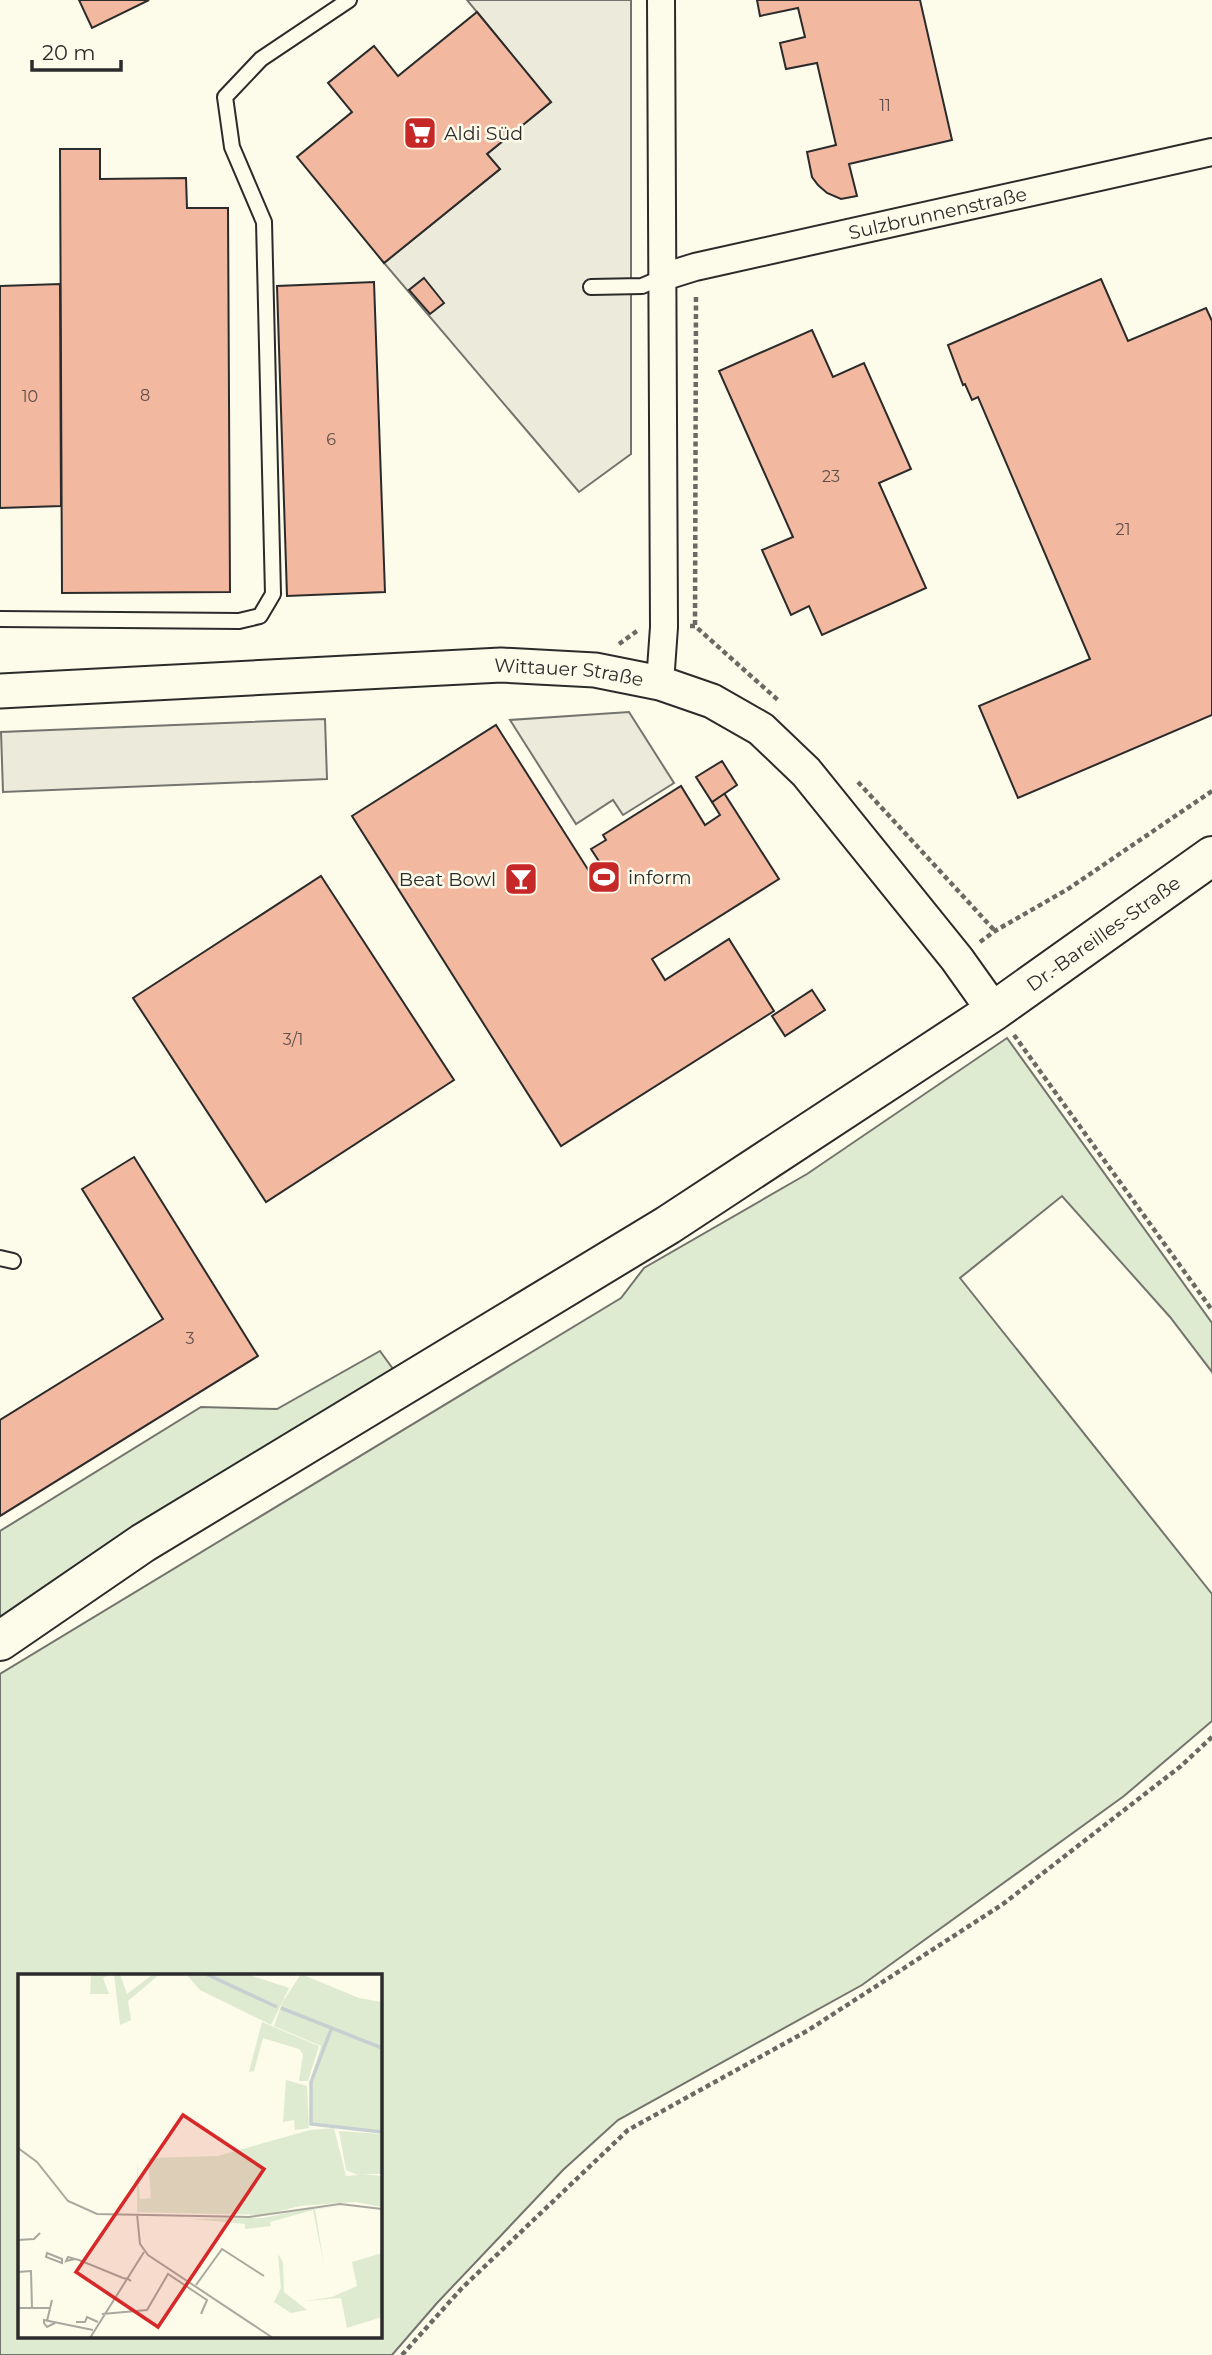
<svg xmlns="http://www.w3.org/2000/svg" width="1212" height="2355" viewBox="0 0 1212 2355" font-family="Montserrat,sans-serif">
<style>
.green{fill:#deebd1;stroke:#74746e;stroke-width:2;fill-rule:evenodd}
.parking{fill:#eceadb;stroke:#74746e;stroke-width:2}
.building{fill:#f2b8a0;stroke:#2b2b2b;stroke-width:2}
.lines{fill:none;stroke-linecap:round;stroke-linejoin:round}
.service-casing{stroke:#2b2b2b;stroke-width:18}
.minor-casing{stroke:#2b2b2b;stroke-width:30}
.tertiary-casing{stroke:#2b2b2b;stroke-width:37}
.secondary-casing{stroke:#2b2b2b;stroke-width:42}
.path{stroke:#6a6964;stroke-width:4.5;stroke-dasharray:5 3.5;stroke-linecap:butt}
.service{stroke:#fdfbea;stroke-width:14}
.minor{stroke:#fdfbea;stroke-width:26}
.tertiary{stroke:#fdfbea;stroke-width:33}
.secondary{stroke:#fdfbea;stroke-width:38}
.labels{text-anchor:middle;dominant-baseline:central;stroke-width:5;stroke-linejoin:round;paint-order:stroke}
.number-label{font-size:16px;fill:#5d4e48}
.poi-label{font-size:19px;fill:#2b2b2b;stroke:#fdfbea;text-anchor:start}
.street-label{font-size:19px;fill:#2b2b2b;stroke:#fdfbea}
.inset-river{fill:none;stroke:#c7d0d0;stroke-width:3.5}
.inset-road{fill:none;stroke:#a9a89e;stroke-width:2}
.view{fill:#d62828;fill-opacity:0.15;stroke:#d62828;stroke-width:3.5}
.inset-edge{fill:none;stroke:#2b2b2b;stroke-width:3.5}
</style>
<rect width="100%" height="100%" fill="#fdfbea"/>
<!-- green -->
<g class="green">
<path d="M1007,1038L1212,1323V1372L1170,1317L1062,1196L960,1278L1212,1594V1721L1124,1796L862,1985L618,2120L563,2170L437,2303L392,2355H0V1674L621,1298L644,1268L807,1174ZM19,1975H380V2336H19Z"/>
<path d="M380,1351L393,1369L0,1619V1531L201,1407L277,1409Z"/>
</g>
<!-- parking -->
<g class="parking">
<path d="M467,0H631V454L579,492L384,263L500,169L487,154L551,102Z"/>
<path d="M629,712L674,783L623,815L613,800L576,824L510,720Z"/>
<path d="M325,719L327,779L3,792L1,732Z"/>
</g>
<!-- building -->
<g class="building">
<path d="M79,0H149L92,28Z"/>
<path d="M757,0H920L952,140L849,164L857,196L841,199L827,193L818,185L812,177L807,152L836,145L817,63L786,69L780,43L805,37L798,8L760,16Z"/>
<path d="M477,12L551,102L487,154L500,169L384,263L297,157L352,112L328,83L374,46L398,76Z"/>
<path d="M60,149H100V179L186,178L187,208H228L230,592L62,593Z"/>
<path d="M424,278L444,303L430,314L409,290Z"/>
<path d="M1101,279L1128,341L1206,308L1212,321V715L1018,798L979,706L1090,659L978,397L972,400L965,384L963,385L948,345Z"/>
<path d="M374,282L385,592L287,596L277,286Z"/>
<path d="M60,284L61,506L0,508V286Z"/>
<path d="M812,330L833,377L864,363L911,469L879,483L926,588L822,635L809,606L791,615L762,550L793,537L719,371Z"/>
<path d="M496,725L594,879L606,872L591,849L606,840L603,835L681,786L705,825L720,815L712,802L724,793L779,879L652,959L665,980L729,939L774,1011L561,1146L352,816Z"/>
<path d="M722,761L737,785L712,802L696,777Z"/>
<path d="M321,876L454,1080L266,1202L133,998Z"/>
<path d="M812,990L825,1010L785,1036L772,1016Z"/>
<path d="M134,1157L258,1356L0,1516V1420L163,1319L82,1189Z"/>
</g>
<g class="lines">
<defs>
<g id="service">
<path d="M591,287L642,286L663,277"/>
<path d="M0,619L239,621L260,616L273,594L264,222L232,147L225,97L261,59L349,0"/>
<path d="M0,1258L13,1261"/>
</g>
<g id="minor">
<path id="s1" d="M663,277L695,267L1212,152"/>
<path d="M660,683L664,627L661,0"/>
</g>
<g id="tertiary">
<path id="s2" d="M0,691L501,665L595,670L660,683L712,701L761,729L806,772L957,959L994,1011"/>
</g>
<g id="secondary">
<path id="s3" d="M0,1641L143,1543L668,1225L994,1011L1212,856"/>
</g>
</defs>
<!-- service casing -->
<use href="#service" class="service-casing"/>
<!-- minor casing -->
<use href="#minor" class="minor-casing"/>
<!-- tertiary casing -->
<use href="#tertiary" class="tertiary-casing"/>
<!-- secondary casing -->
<use href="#secondary" class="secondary-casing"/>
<!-- path -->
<g class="path">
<path d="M695,625L696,295"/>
<path d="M690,626H695L779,701"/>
<path d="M619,644L637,631"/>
<path d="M858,782L995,931"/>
<path d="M980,942L995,931L1068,889L1212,791"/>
<path d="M1014,1035L1212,1310"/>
<path d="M402,2355L462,2288L628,2130L807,2031L1003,1904L1181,1766L1212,1737"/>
</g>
<!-- service -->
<use href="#service" class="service"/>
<!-- minor -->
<use href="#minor" class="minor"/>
<!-- tertiary -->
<use href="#tertiary" class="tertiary"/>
<!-- secondary -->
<use href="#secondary" class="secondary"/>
</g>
<!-- icons -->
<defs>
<symbol id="supermarket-square" viewBox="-11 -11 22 22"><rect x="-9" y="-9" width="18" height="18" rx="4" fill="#c62828" stroke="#fdfbea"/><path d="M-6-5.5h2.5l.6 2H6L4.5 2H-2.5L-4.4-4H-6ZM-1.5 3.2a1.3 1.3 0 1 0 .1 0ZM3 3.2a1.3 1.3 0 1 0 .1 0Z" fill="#fff"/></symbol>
<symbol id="stadium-square" viewBox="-11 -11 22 22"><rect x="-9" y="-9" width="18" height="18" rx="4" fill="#c62828" stroke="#fdfbea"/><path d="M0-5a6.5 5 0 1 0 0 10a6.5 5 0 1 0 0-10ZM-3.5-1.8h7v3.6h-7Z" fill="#fff"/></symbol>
<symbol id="bar-square" viewBox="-11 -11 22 22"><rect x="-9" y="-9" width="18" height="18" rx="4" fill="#c62828" stroke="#fdfbea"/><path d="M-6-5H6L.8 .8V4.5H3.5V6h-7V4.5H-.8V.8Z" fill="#fff"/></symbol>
</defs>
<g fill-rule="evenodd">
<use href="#supermarket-square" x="401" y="114" width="38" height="38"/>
<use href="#stadium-square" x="585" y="858" width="38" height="38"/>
<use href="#bar-square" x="502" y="860" width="38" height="38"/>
</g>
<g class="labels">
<!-- number labels -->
<g class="number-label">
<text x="885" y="105">11</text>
<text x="145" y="395">8</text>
<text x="30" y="396">10</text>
<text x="331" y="439">6</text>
<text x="831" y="476">23</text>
<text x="1123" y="529">21</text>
<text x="293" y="1039">3/1</text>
<text x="190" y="1338">3</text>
</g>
<!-- poi labels -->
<g class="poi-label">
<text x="444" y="133">Aldi Süd</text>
<text x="628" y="877">inform</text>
<text x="496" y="879" text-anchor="end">Beat Bowl</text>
</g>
<!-- street labels -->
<g class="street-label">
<text stroke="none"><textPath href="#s1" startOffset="282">Sulzbrunnenstraße</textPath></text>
<text stroke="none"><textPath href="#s2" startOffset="570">Wittauer Straße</textPath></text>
<text stroke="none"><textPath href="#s3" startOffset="1311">Dr.-Bareilles-Straße</textPath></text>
</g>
</g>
<!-- overview -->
<g transform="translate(18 1974)">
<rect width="364" height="364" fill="#fdfbea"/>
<path d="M73,0H93L85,4L91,20H72ZM96,0H102L109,20L135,0H142L110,27L113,46L102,51ZM168,0H228L271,14L253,51L182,16ZM283,0L341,24L364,28V158L293,150L292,108L303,72L256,52L264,29ZM244,48L301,72L290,107H281L285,80L281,75L245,64L236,97L231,98ZM268,106L289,112L291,154L277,156L276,146L265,148ZM316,154L328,202L340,201L328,196L321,157L364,160V200H345L364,202V233L337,228L282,232L246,241L119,238V187L122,225L133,224L130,184L200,182L292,156ZM322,233L297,235L306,291L295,236L252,248L253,252L227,255V250L175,245L245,244L288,235ZM364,279V343L329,354L323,324L287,327L314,323L339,312L334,288ZM260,280L265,288L266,318L289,336L273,339L256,328L263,314Z" fill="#deebd1"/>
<path class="inset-river" d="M188,0L259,33M263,34L364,74M314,53L293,108V150L364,158"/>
<path class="inset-road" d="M0,174L19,188L50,227L79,240L231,243L322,230L364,235M119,240L122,270L130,281L255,364M0,266L16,265L22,259M29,279L44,285V289L28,283ZM57,285L48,287L50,283L57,285L61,286L105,304L110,305L113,307M0,298L13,297L14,334M178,311L204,275L246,302M0,334H31M84,340L129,336L150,300L189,326L183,340M29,347L34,326M58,348H67L69,343L80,348M37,349L29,353L26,349V346L75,356M72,364L126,278"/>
<path class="view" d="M165,141L246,195L140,353L58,298Z"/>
<rect width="364" height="364" class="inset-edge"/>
</g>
<!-- scale -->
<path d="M32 60v10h89v-10" fill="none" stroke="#2b2b2b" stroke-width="3.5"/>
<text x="42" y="60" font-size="21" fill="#2b2b2b" stroke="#fdfbea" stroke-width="5" paint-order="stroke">20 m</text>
</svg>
